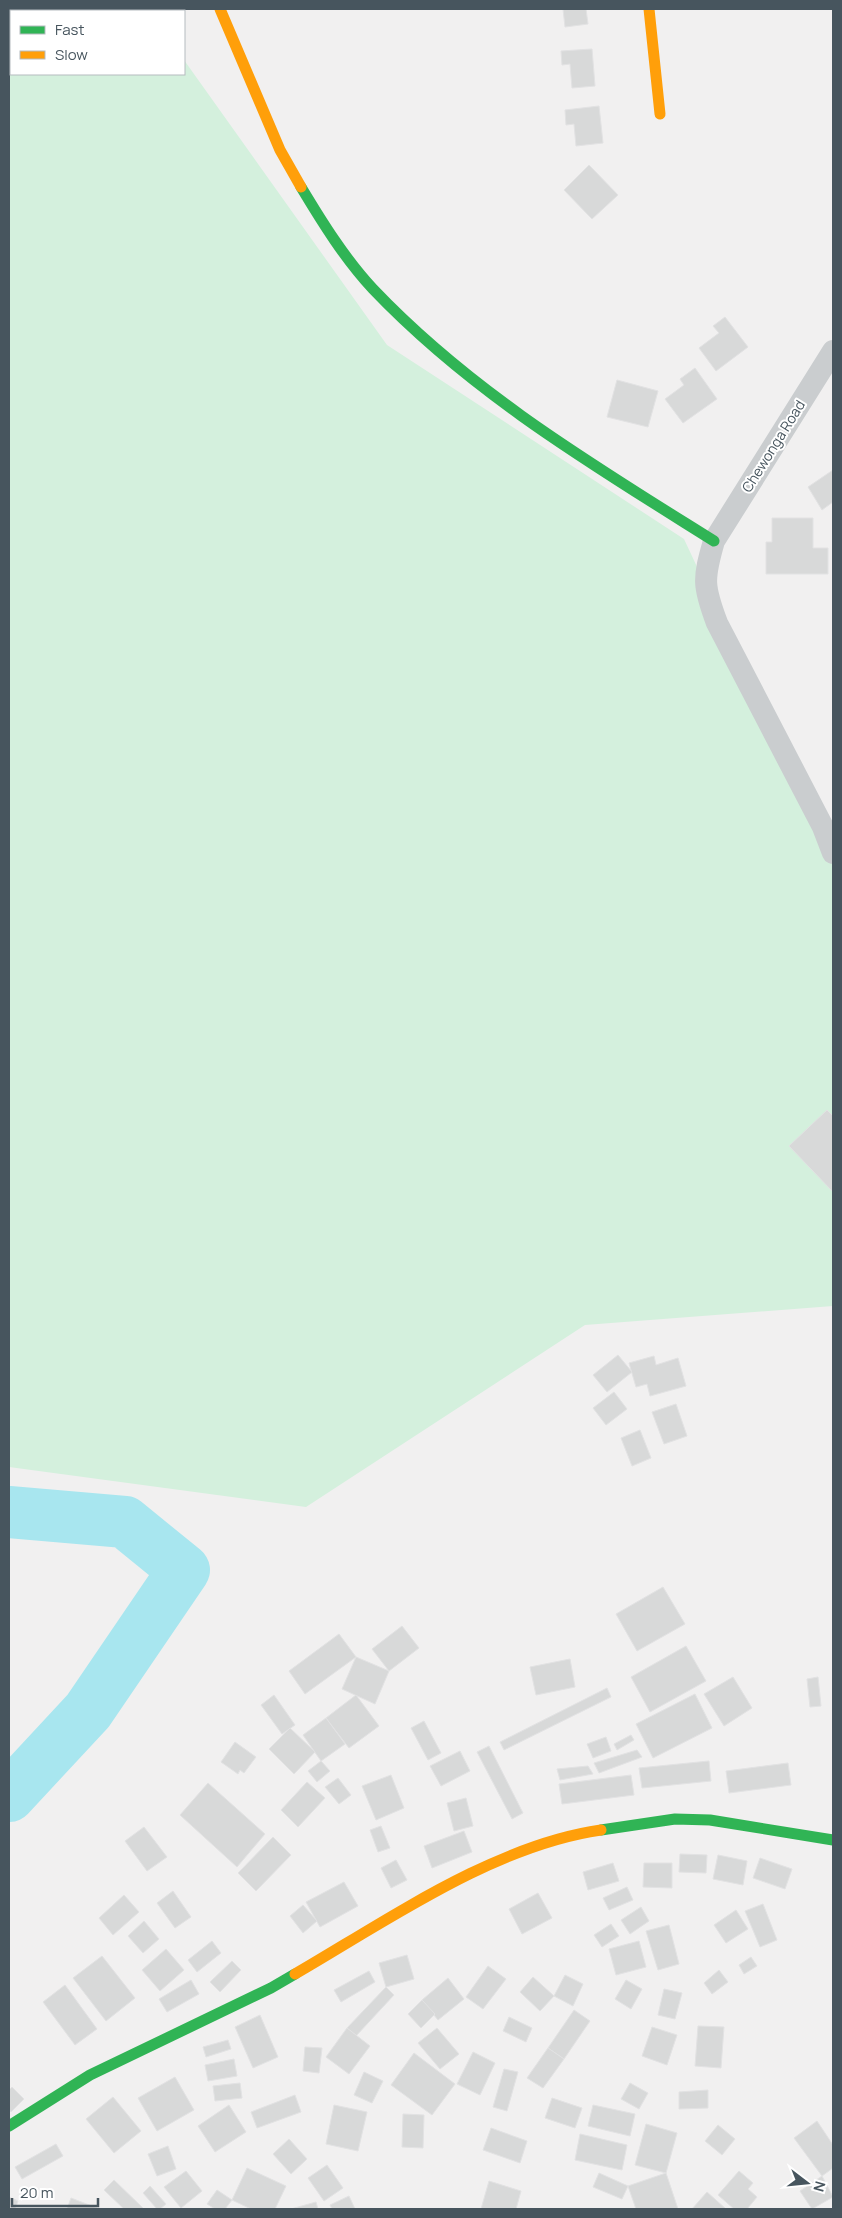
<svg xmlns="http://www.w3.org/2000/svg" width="842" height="2218" viewBox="0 0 842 2218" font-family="Manrope,sans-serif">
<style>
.green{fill:#d4f0dd}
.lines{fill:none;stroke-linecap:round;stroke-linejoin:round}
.river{stroke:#a8e6ef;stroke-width:52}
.building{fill:#d8d9d9;stroke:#e2e2e3}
.street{stroke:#cacdcf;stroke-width:22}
.fast{stroke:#30b455;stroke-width:11}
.slow{stroke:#ff9f0a;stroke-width:11}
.labels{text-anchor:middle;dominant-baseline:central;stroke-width:4;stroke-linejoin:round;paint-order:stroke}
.street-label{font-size:14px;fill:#47555e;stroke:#fff}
</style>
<rect width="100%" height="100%" fill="#f1f0f0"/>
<!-- green -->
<path class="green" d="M9,9H147L149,11H11V74H184V60L387,345L684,539L833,858V1306L585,1325L306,1507L9,1467Z"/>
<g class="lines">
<!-- river -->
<path class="river" d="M9,1512L125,1522L184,1570L88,1711L9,1796"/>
</g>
<!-- building -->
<g class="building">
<path d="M563,9H586L588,24L565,27Z"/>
<path d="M592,49L595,86L572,88L570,64L562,65L561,51Z"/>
<path d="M599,106L603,143L576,146L574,124L566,125L565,110Z"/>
<path d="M589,165L618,195L592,219L564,190Z"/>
<path d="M725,317L748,347L716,371L699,348L719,333L713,326Z"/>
<path d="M695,368L717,399L683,423L665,399L684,385L680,379Z"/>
<path d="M617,380L658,391L648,427L607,417Z"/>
<path d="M833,470V502L822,510L808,487Z"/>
<path d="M772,518H813V548H828V574H766V542H772Z"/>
<path d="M827,1110L833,1116V1192L789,1146Z"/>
<path d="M618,1355L632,1372L607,1392L593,1375Z"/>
<path d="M654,1356L656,1365L678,1358L686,1386L650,1396L647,1384L636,1387L629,1363Z"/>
<path d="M614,1392L627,1409L606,1425L593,1408Z"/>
<path d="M676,1404L687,1436L664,1444L652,1412Z"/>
<path d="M640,1430L651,1458L632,1466L621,1438Z"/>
<path d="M663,1587L685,1624L637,1651L616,1614Z"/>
<path d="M402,1626L419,1648L389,1671L372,1649Z"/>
<path d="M339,1634L356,1657L305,1694L289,1671Z"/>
<path d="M686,1646L706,1681L650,1712L631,1677Z"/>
<path d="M356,1657L389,1671L375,1704L342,1689Z"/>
<path d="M570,1659L575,1687L536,1695L530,1667Z"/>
<path d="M733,1677L752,1708L724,1726L704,1694Z"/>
<path d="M818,1677L821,1706L810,1707L807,1679Z"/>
<path d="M607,1688L611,1697L504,1750L500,1742Z"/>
<path d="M695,1694L712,1728L653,1758L636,1724Z"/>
<path d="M274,1695L295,1725L282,1734L261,1705Z"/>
<path d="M356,1695L379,1726L349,1748L326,1718Z"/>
<path d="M326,1718L345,1744L321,1761L303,1735Z"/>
<path d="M424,1721L441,1753L428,1760L411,1728Z"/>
<path d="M290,1728L315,1752L294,1774L269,1749Z"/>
<path d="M631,1735L634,1740L617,1750L614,1744Z"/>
<path d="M606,1737L611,1751L593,1758L587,1744Z"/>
<path d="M235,1742L256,1757L244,1773L240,1770L238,1774L221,1762Z"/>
<path d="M489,1746L523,1813L512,1819L477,1752Z"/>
<path d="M637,1750L642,1757L599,1773L594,1763Z"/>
<path d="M460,1751L470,1771L441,1786L430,1766Z"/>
<path d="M321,1761L330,1771L317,1782L308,1771Z"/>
<path d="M709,1761L711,1781L642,1788L639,1768Z"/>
<path d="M788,1763L791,1785L729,1793L726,1771Z"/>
<path d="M588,1766L593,1774L560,1780L557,1769Z"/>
<path d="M391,1775L404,1808L376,1820L362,1786Z"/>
<path d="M631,1775L634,1795L562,1804L559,1784Z"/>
<path d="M338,1778L351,1795L339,1804L325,1787Z"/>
<path d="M307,1782L325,1798L298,1827L281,1810Z"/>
<path d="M208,1783L265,1834L237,1867L180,1815Z"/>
<path d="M466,1798L473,1826L454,1831L447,1803Z"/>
<path d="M381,1826L390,1848L378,1852L370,1830Z"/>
<path d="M144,1827L167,1857L147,1871L125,1841Z"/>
<path d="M464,1831L472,1852L432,1868L424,1846Z"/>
<path d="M273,1837L291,1855L256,1891L238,1873Z"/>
<path d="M680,1854L707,1855L706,1873L679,1872Z"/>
<path d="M718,1855L747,1861L743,1885L713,1879Z"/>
<path d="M760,1858L792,1869L785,1889L753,1878Z"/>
<path d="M396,1860L407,1880L391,1888L381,1868Z"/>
<path d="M613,1863L619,1881L588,1890L583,1872Z"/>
<path d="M644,1863H672V1888L643,1887Z"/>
<path d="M344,1882L358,1906L320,1927L306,1902Z"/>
<path d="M627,1887L633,1900L609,1910L603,1898Z"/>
<path d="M173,1891L191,1917L175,1928L157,1903Z"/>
<path d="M538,1893L552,1918L522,1934L509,1909Z"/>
<path d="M124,1895L139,1912L113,1935L99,1918Z"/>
<path d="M763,1904L777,1940L760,1947L745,1911Z"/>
<path d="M303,1905L317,1921L303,1933L290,1916Z"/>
<path d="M641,1907L649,1921L630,1934L621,1920Z"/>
<path d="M736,1910L748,1929L726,1943L714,1925Z"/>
<path d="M144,1921L159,1939L143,1953L128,1936Z"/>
<path d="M611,1924L619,1936L602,1947L594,1935Z"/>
<path d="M669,1925L679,1964L658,1970L646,1931Z"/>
<path d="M212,1941L221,1953L197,1972L188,1960Z"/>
<path d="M639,1941L646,1967L616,1975L609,1949Z"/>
<path d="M166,1949L184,1970L160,1991L142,1970Z"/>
<path d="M407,1955L414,1979L386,1987L379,1963Z"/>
<path d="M102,1956L135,1998L106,2021L73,1978Z"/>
<path d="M751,1957L757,1966L744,1974L739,1965Z"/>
<path d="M232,1961L241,1970L220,1992L210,1982Z"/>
<path d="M488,1966L506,1979L483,2009L466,1997Z"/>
<path d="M719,1970L728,1982L712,1994L704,1983Z"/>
<path d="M369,1971L375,1982L341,2002L334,1990Z"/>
<path d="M565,1975L583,1984L573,2006L554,1996Z"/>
<path d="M533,1977L554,1996L540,2011L520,1992Z"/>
<path d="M448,1978L464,1999L438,2020L422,2000Z"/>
<path d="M191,1980L199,1994L167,2012L159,1999Z"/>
<path d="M626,1980L642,1989L631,2009L615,1999Z"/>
<path d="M65,1985L97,2029L75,2045L43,2002Z"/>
<path d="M386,1987L394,1995L356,2036L347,2028Z"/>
<path d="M664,1989L682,1993L675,2019L658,2015Z"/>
<path d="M422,2000L435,2014L421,2028L408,2014Z"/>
<path d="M574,2010L590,2021L564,2059L548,2048Z"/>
<path d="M260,2015L278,2057L253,2068L235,2027Z"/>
<path d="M509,2017L532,2028L526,2042L503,2031Z"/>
<path d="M698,2026L724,2027L721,2068L695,2066Z"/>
<path d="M652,2027L677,2035L667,2065L642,2056Z"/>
<path d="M347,2028L370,2046L349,2074L326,2057Z"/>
<path d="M437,2028L459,2054L440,2069L418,2043Z"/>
<path d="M228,2040L231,2049L206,2057L203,2047Z"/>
<path d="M305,2047L322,2048L319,2073L303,2071Z"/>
<path d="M548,2048L564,2059L543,2088L527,2078Z"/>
<path d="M473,2052L495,2063L480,2095L457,2084Z"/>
<path d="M414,2053L455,2084L432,2115L391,2085Z"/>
<path d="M234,2059L237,2076L208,2081L205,2065Z"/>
<path d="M504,2069L518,2072L507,2111L493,2107Z"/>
<path d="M364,2072L383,2081L372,2103L354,2095Z"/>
<path d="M175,2077L194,2110L157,2131L138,2098Z"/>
<path d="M240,2083L242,2098L215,2101L213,2086Z"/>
<path d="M630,2083L648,2093L639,2109L621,2099Z"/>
<path d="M12,2087L24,2099L11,2112L9,2109V2090Z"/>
<path d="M708,2090V2108L679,2109V2092Z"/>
<path d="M295,2095L301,2112L257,2128L251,2112Z"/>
<path d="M113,2097L141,2131L114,2153L86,2119Z"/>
<path d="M552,2098L582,2108L575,2128L545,2118Z"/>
<path d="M229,2105L246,2132L215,2152L198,2126Z"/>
<path d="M334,2105L367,2112L358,2151L326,2144Z"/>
<path d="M593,2105L635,2114L630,2136L588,2126Z"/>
<path d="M403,2114L424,2115L423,2148L402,2147Z"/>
<path d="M817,2121L833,2145V2168L822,2176L794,2138Z"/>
<path d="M646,2124L677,2133L666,2173L635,2165Z"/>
<path d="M718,2125L735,2139L722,2155L705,2141Z"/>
<path d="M491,2128L527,2141L520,2163L483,2150Z"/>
<path d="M580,2134L627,2145L622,2170L575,2160Z"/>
<path d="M289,2139L307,2159L291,2174L273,2154Z"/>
<path d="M56,2144L63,2156L22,2179L15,2167Z"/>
<path d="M168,2146L176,2169L157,2176L148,2154Z"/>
<path d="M327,2165L343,2188L324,2201L308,2178Z"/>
<path d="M247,2168L286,2186L275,2209H251L232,2200Z"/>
<path d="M186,2171L202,2191L181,2208L164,2187Z"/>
<path d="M739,2171L753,2183L748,2189L757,2197L747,2209H734L718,2195Z"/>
<path d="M599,2173L628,2186L622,2199L593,2187Z"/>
<path d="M666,2173L678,2209H636L628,2186Z"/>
<path d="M822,2176L833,2197L812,2209L800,2191Z"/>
<path d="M114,2180L144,2209H124L104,2190Z"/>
<path d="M489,2181L521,2191L516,2209H481Z"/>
<path d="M150,2186L166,2204L160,2209H157L143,2193Z"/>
<path d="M217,2190L232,2200L225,2209H215L207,2204Z"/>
<path d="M707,2192L726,2209H692Z"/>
<path d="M349,2196L355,2209H332L330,2205Z"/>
<path d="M9,2197L18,2201L15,2209H9Z"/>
<path d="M71,2198L97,2208L96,2209H67Z"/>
<path d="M316,2202L318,2209H291Z"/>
</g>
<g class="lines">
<!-- street -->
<path class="street" d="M833,351L714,541C703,579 703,586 717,623L823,827L833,853"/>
<!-- fast -->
<g class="fast">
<path d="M301,187C322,222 345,259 373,289C472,393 593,465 714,541"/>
<path d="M601,1830L675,1819L710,1820L833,1840"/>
<path d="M9,2126L90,2075L271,1988L295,1974"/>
</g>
<!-- slow -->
<g class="slow">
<path d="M220,9L280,150L301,187"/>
<path d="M649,9L660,114"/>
<path d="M295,1974C388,1920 495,1845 601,1830"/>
</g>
</g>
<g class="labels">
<!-- street labels -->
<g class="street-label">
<text transform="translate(773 446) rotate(-58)">Chewonga Road</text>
</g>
</g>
<!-- border -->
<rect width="842" height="2218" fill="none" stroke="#47555e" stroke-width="20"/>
<!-- legend -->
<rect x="10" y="10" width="175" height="65" fill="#ffffff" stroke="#b5bbbf"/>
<rect x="20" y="26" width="25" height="8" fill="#30b455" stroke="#b5bbbf"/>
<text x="55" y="35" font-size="15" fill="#47555e">Fast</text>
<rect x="20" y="51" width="25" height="8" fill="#ff9f0a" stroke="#b5bbbf"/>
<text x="55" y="60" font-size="15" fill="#47555e">Slow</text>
<!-- north arrow -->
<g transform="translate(807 2183) rotate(106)" stroke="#ffffff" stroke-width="4" paint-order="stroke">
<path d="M0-4L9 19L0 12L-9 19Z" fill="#47555e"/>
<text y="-8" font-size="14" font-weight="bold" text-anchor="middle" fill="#47555e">N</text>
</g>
<!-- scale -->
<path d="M12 2198v8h86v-8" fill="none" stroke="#47555e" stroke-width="2.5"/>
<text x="20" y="2198" font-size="15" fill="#47555e" stroke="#ffffff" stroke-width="4" paint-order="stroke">20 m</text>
</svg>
